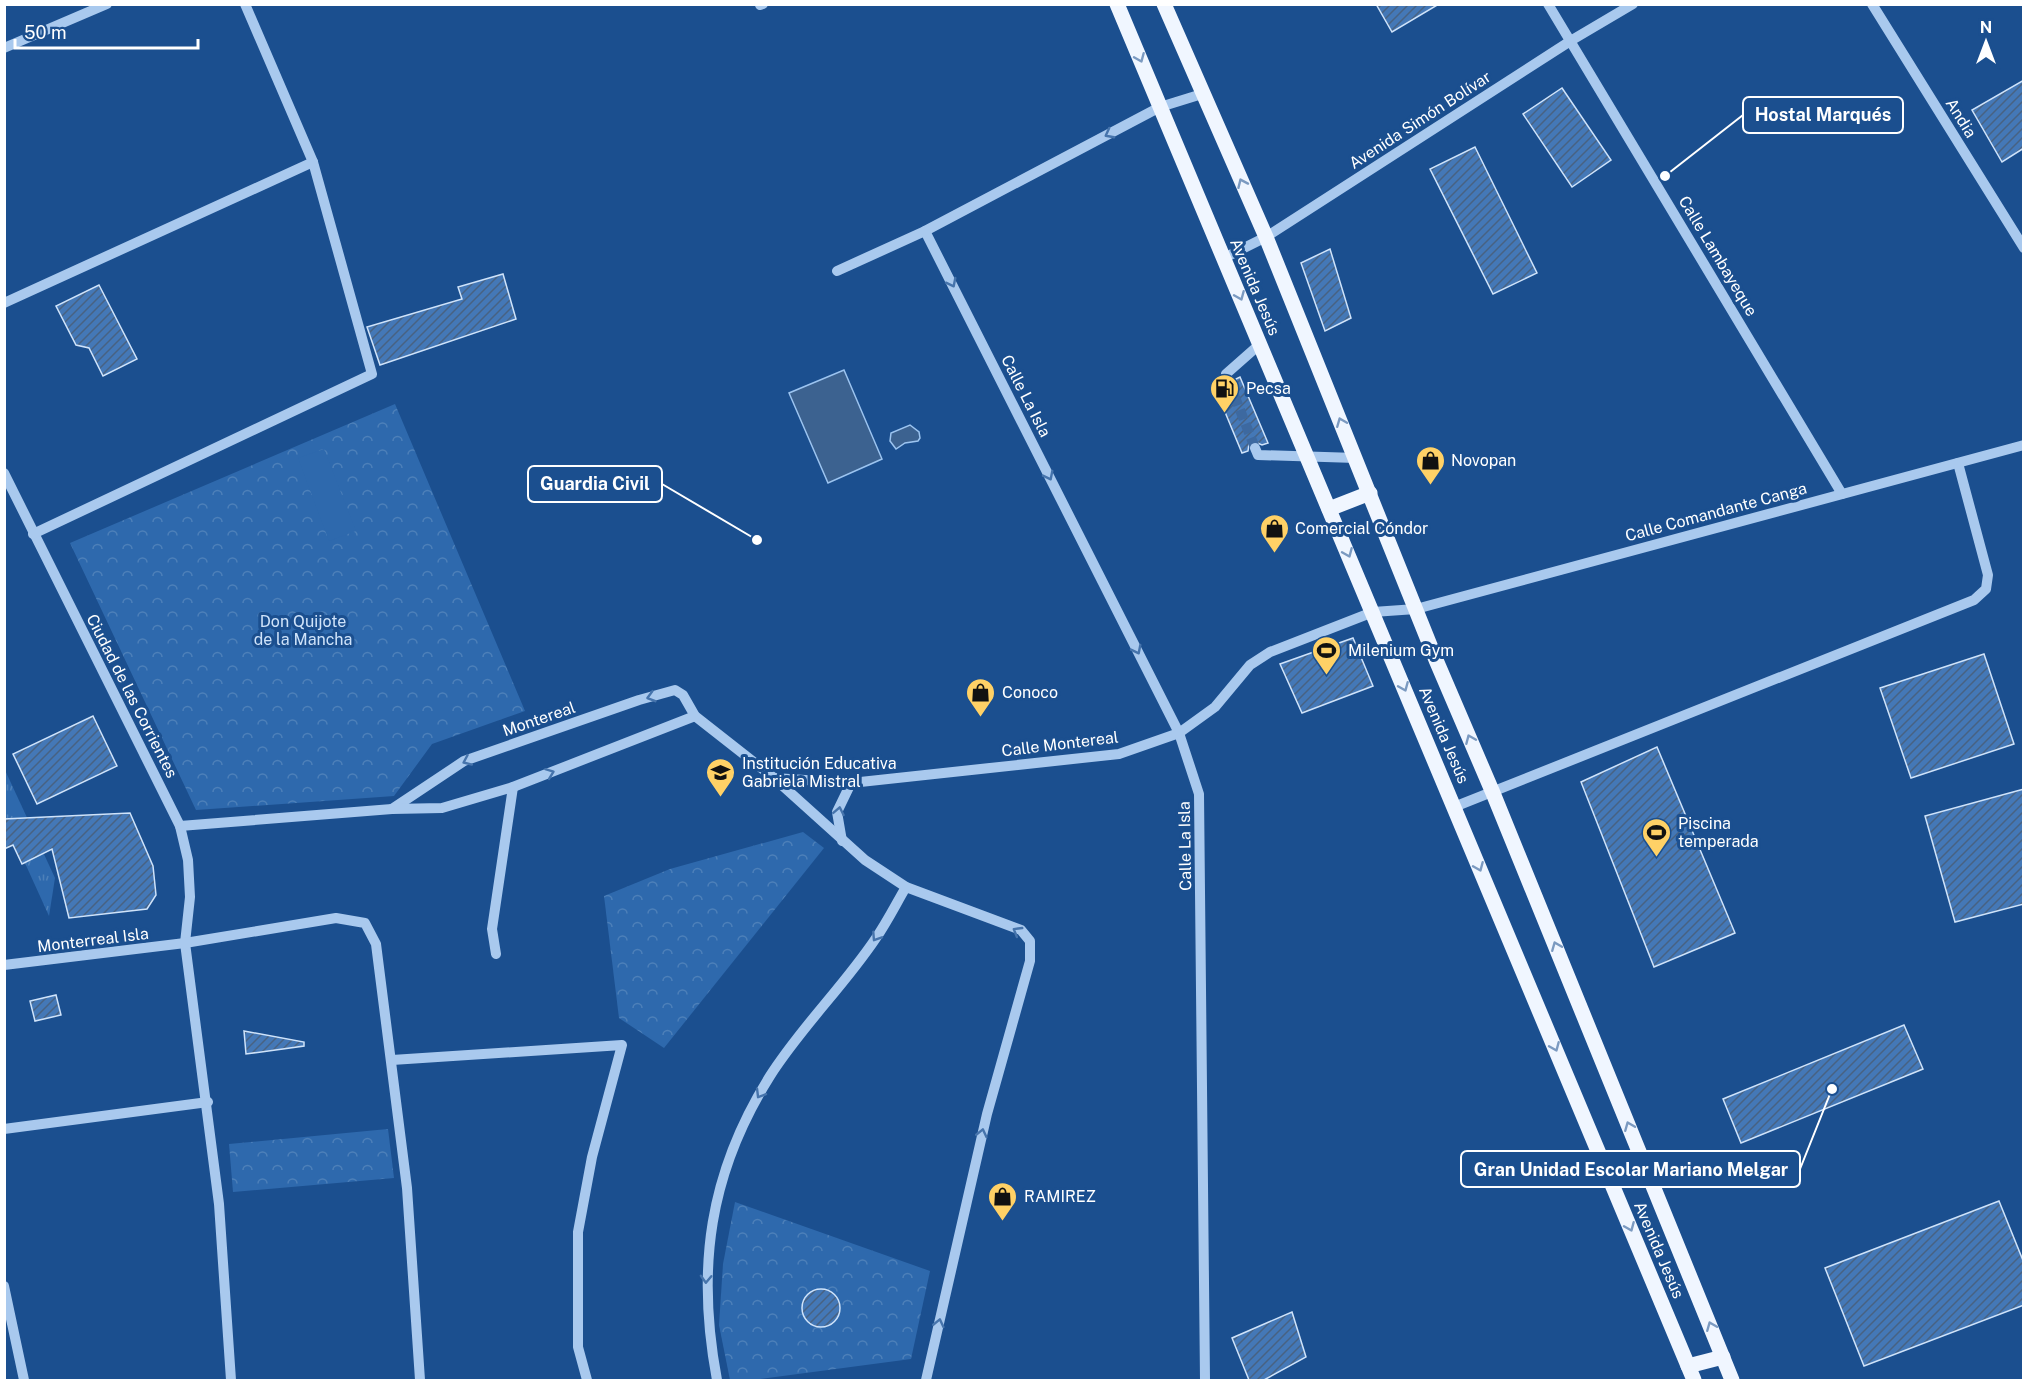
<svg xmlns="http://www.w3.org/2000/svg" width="2028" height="1385" viewBox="0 0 2028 1385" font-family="'Public Sans',sans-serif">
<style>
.grass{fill:url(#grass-tufts)}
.park{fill:url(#park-crowns)}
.pitch{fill:#2e69ad}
.water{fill:#3c6290;stroke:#9cc4f0;stroke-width:1.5}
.building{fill:url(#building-hatch);stroke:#cfe3fa;stroke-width:1.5}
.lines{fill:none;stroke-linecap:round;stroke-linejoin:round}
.minor-tunnel{stroke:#3d69a0;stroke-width:10;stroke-dasharray:10 5;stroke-linecap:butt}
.minor{stroke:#a9c9ee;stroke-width:10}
.major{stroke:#f0f6ff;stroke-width:15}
.oneway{stroke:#7b9ac1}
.oneway2{stroke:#4674ac}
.labels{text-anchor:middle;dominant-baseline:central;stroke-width:6;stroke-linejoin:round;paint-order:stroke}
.street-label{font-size:16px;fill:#fff;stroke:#1b4f8f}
.poi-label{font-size:16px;fill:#fff;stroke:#1b4f8f;text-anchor:start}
.park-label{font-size:16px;fill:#cfe3fa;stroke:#1b4f8f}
.leader{fill:none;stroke:#fff;stroke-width:2}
.callout-dot{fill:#fff;stroke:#1b4f8f;stroke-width:2}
.callout{fill:#1b4f8f;stroke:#fff;stroke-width:2}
.callout-label{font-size:18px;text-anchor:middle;font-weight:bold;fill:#fff}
</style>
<defs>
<pattern id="grass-tufts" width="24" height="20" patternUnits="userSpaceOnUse" patternTransform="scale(1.5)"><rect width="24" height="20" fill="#2e69ad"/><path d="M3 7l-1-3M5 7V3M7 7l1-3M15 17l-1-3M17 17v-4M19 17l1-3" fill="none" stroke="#4d80b9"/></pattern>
<pattern id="park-crowns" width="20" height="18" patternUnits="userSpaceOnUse" patternTransform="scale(1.5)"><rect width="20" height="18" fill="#2e69ad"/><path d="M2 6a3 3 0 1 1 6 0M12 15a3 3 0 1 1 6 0" fill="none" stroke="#4d80b9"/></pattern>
<pattern id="building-hatch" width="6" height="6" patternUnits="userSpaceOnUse" patternTransform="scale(1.5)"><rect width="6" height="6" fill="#4478b7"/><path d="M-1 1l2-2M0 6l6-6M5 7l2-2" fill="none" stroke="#486282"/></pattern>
</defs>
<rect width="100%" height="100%" fill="#1b4f8f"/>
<!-- grass -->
<path class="grass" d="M4,768L55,878L49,916L5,819Z"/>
<!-- park -->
<g class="park">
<path d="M395,404L525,711L432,744L394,796L196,810L70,543Z"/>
<path d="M803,832L824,848L664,1048L619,1018L604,896L670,869Z"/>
<path d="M388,1129L394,1178L233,1192L229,1144Z"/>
<path d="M735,1202L930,1271L911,1359L752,1380H730L719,1325L723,1264Z"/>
</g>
<!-- pitch -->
<path class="pitch" d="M324,449L356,531L329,541L298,458Z"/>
<!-- water -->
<g class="water">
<path d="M844,370L882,459L828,483L789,393Z"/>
<path d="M910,425L919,432L920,438L918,441L905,443L896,449L890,441L891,433Z"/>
</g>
<!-- building -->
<g class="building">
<path d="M1376,4H1439L1392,32Z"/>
<path d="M2024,80V148L2002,162L1972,110Z"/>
<path d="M1562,88L1611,160L1572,187L1523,114Z"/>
<path d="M1475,147L1537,273L1493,294L1430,169Z"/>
<path d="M1330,249L1351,318L1325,331L1301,263Z"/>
<path d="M503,274L516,319L380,365L367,327L462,299L458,287Z"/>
<path d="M99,285L137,359L103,376L89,348L76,345L56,306Z"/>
<path d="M1240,377L1268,443L1262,445L1253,441L1249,444L1248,451L1242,453L1215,388L1222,385L1227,389H1232L1236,384V379Z"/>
<path d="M1353,638L1373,686L1302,713L1280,664Z"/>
<path d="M1984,654L2014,744L1911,778L1880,688Z"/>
<path d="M93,716L117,766L37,804L13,754Z"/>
<path d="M1657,747L1735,933L1654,967L1581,782Z"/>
<path d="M2024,789V904L1955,922L1925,816Z"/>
<path d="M130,813L153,866L156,895L147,909L69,918L52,849L22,864L13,845L4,849V819Z"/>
<path d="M56,995L61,1015L35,1021L30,1001Z"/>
<path d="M1904,1025L1923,1069L1741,1143L1723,1099Z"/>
<path d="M244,1031L304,1042V1046L246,1054Z"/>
<path d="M1999,1201L2024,1263V1305L1864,1366L1825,1268Z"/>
<circle cx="821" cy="1308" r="19"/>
<path d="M1292,1312L1306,1357L1264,1380H1249L1232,1338Z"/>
</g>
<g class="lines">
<!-- minor-tunnel -->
<path class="minor-tunnel" d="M1229,382L1255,448"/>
<!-- minor -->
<g class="minor">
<path d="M1548,4L1842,494"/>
<path d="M1872,4L2024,248"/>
<path d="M760,5L763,4"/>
<path d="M4,48L107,4"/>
<path d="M925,231L1179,733L1199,794L1205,1380"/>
<path d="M1224,258L1266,237L1572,40L1633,4"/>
<path d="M837,271L925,231L1160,107L1202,94"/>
<path d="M4,303L313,162"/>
<path d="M1229,382L1226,374L1260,344"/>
<path d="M1255,448L1258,455L1356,458"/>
<path d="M4,473L180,826L188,860L190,897L185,943L219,1204L231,1380"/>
<path d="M33,534L372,374L313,162L245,4"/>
<path d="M774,778L851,783L1119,754L1179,733L1215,707L1250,665L1270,652L1373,612L1416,609L2024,445"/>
<path d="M1454,807L1974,600L1986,589L1988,575L1958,463"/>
<path d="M392,809L464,761L639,700L675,690L683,695L695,716L774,778L865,860L906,887L1021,930L1030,941V961L987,1114L926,1380"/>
<path d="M180,826L392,809L442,808L513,787L695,716"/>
<path d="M842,841L837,812L851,783"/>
<path d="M496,954L492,929L513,787"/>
<path d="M4,965L185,943L336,918L365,923L376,944L407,1188L420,1380"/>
<path d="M392,1060L622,1045L592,1157L578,1232V1347L587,1380"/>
<path d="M4,1129L208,1102"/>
<path d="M4,1286L24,1380"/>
<path d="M717,1380C696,1268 709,1173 770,1076C801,1027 844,986 876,938C887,922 896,904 906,887"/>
</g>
<!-- major -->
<g class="major">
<path d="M1117,4L1694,1380"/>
<path d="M1164,4L1266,237L1436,660L1493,793L1732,1380"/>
<path d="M1329,509L1370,493"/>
<path d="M1688,1366L1723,1357"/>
</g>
</g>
<!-- one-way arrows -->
<defs><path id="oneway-chevron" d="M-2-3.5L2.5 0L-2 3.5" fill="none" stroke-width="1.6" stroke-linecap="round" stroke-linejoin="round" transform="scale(1.5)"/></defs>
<g class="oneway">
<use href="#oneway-chevron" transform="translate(1140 58) rotate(67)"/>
<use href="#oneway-chevron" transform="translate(1242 183) rotate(-114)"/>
<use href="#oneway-chevron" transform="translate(1240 296) rotate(67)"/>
<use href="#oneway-chevron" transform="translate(1341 422) rotate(-112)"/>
<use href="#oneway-chevron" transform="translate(1348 553) rotate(67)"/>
<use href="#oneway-chevron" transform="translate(1404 687) rotate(67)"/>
<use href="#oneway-chevron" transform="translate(1470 739) rotate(-113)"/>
<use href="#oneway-chevron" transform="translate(1479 867) rotate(67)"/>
<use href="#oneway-chevron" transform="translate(1556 946) rotate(-112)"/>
<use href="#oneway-chevron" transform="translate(1555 1047) rotate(67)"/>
<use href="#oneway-chevron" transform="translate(1629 1126) rotate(-112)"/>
<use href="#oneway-chevron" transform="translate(1630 1227) rotate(67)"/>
<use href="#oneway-chevron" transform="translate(1711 1326) rotate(-112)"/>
</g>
<g class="oneway2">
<use href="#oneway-chevron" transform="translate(1109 134) rotate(152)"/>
<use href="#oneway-chevron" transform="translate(952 283) rotate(63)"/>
<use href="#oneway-chevron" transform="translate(1049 476) rotate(63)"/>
<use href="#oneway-chevron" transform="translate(1137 650) rotate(63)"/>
<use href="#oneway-chevron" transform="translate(651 697) rotate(164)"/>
<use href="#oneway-chevron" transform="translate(467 761) rotate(156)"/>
<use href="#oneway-chevron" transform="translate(550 773) rotate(-21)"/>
<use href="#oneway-chevron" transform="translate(839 811) rotate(-79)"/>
<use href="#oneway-chevron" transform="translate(1017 931) rotate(-149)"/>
<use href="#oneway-chevron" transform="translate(876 937) rotate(123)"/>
<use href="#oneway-chevron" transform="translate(760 1094) rotate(121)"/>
<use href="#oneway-chevron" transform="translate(982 1133) rotate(-77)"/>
<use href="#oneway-chevron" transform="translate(706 1279) rotate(92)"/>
<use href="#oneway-chevron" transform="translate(939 1323) rotate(-77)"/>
</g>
<!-- icons -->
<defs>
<symbol id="fuel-pin" viewBox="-11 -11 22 30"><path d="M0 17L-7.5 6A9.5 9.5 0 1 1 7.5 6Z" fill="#ffd166" stroke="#1b4f8f"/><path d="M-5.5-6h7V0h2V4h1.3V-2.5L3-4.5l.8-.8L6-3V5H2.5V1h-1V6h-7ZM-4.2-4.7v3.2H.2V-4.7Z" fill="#111"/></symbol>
<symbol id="shop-pin" viewBox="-11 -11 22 30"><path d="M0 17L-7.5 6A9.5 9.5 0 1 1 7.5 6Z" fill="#ffd166" stroke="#1b4f8f"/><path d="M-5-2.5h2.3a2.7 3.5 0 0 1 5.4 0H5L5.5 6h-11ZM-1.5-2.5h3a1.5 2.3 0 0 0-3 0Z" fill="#111"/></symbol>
<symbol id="stadium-pin" viewBox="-11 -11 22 30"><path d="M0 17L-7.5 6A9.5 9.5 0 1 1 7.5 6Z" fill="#ffd166" stroke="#1b4f8f"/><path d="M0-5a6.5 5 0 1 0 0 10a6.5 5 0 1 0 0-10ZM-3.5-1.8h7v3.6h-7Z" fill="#111"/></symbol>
<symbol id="school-pin" viewBox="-11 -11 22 30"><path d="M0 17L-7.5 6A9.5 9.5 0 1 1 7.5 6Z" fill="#ffd166" stroke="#1b4f8f"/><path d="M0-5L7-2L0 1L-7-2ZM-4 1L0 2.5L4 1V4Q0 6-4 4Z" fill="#111"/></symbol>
</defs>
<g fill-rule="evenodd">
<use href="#fuel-pin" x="1208" y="372" width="33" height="45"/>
<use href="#shop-pin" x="1414" y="444" width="33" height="45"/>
<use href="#shop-pin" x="1258" y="512" width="33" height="45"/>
<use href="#stadium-pin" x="1310" y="634" width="33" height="45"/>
<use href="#shop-pin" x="964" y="676" width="33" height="45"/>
<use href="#school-pin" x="704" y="756" width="33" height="45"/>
<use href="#stadium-pin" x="1640" y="816" width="33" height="45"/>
<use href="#shop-pin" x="986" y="1180" width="33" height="45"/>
</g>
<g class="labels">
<!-- street labels -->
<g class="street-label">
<text transform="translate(1961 118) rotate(58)">Andia</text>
<text transform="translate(1420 120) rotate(-33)">Avenida Simón Bolívar</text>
<text transform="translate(1718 256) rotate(59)">Calle Lambayeque</text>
<text transform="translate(1255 287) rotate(67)">Avenida Jesús</text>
<text transform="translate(1026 396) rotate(63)">Calle La Isla</text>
<text transform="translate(1716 512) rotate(-15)">Calle Comandante Canga</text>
<text transform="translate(132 696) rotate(63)">Ciudad de las Corrientes</text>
<text transform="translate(539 719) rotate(-19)">Montereal</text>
<text transform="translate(1444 735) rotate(67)">Avenida Jesús</text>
<text transform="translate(1060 744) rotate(-7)">Calle Montereal</text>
<text transform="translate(1185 846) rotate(-91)">Calle La Isla</text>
<text transform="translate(93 940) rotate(-7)">Monterreal Isla</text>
<text transform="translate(1659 1250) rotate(67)">Avenida Jesús</text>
</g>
<!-- poi labels -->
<g class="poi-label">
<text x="1246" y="388">Pecsa</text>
<text x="1451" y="460">Novopan</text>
<text x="1295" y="528">Comercial Cóndor</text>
<text x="1348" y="650">Milenium Gym</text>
<text x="1002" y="692">Conoco</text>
<text x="742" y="763">Institución Educativa<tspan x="742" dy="18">Gabriela Mistral</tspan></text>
<text x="1678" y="823">Piscina<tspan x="1678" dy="18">temperada</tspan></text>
<text x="1024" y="1196">RAMIREZ</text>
</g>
<!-- park labels -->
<g class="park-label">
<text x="303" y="621">Don Quijote<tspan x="303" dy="18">de la Mancha</tspan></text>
</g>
</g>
<!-- callouts -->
<path class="leader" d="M1665 176L1743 115M757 540L662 484M1832 1089L1800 1169"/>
<g class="callout-dot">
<circle cx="1665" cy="176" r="6"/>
<circle cx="757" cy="540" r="6"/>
<circle cx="1832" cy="1089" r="6"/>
</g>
<g class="callout">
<rect x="1743" y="97" width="160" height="36" rx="6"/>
<rect x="528" y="466" width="134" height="36" rx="6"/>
<rect x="1461" y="1151" width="339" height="36" rx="6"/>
</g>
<g class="callout-label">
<text x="1823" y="121">Hostal Marqués</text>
<text x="595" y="490">Guardia Civil</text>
<text x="1631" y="1176">Gran Unidad Escolar Mariano Melgar</text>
</g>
<!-- border -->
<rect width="2028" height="1385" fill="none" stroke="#ffffff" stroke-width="12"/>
<!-- north arrow -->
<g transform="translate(1986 42)" stroke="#1b4f8f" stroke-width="4.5" paint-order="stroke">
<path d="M0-4.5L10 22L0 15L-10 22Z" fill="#ffffff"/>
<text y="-9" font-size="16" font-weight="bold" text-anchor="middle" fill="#ffffff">N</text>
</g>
<!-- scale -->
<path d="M15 39v9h183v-9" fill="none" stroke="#ffffff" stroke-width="3"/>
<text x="24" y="39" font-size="18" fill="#ffffff" stroke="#1b4f8f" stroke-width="4.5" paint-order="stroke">50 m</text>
</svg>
